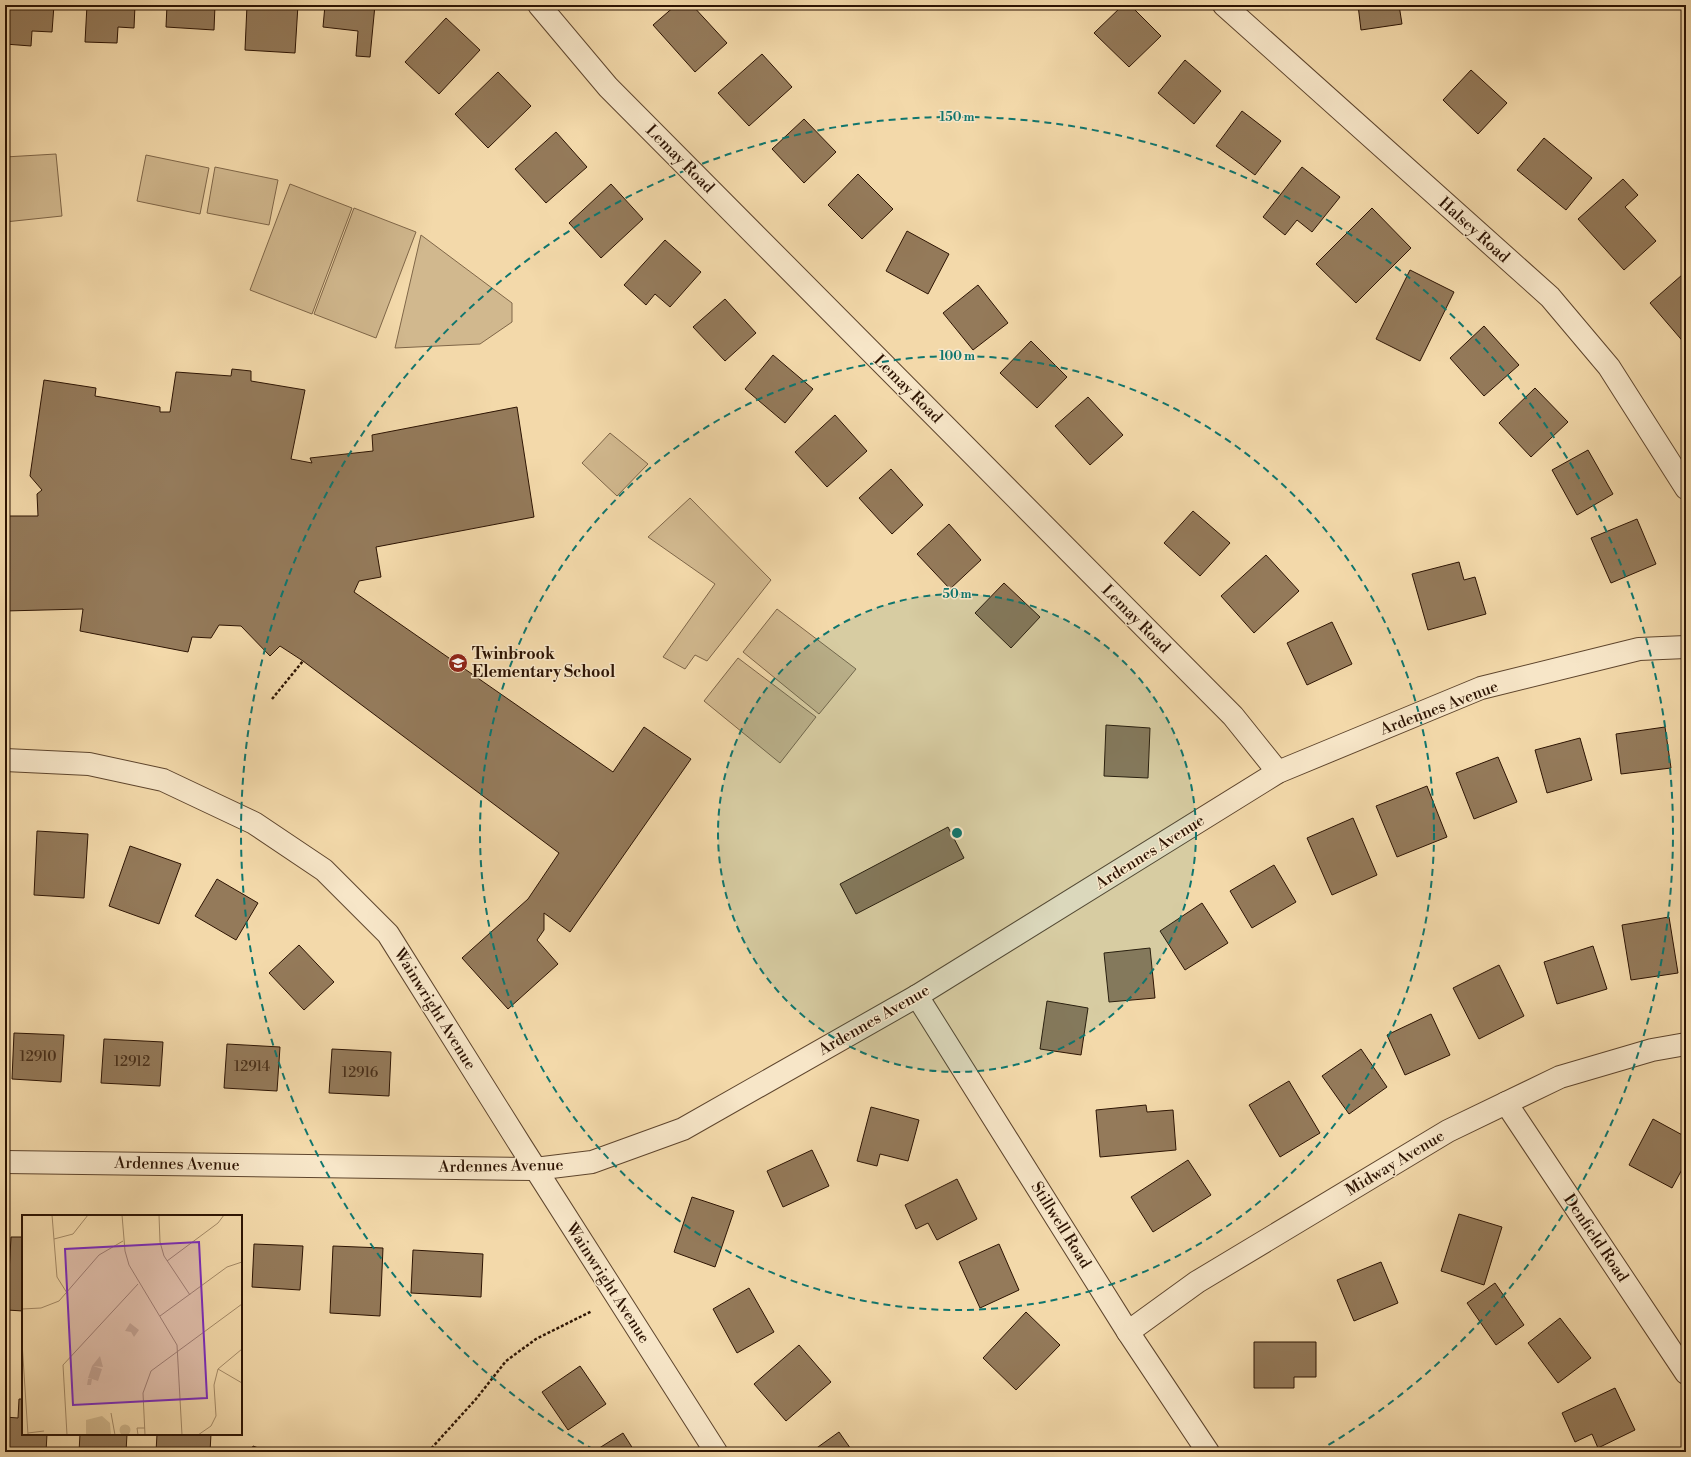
<svg xmlns="http://www.w3.org/2000/svg" width="1691" height="1457" viewBox="0 0 1691 1457" font-family="'Libre Bodoni',serif">
<style>
.green{fill:#d1b88e;stroke:#7f6648}
.building{fill:#947a5a;stroke:#2d1403}
.lines{fill:none;stroke-linecap:round;stroke-linejoin:round}
.minor-casing{stroke:#5e452d;stroke-width:24}
.path{stroke:#2d1403;stroke-width:2.5;stroke-dasharray:3 2;stroke-linecap:butt}
.minor{stroke:#f7e6c8;stroke-width:22}
.ring{fill:none;stroke:#0f766e;stroke-width:2;stroke-dasharray:7 5}
.labels{text-anchor:middle;dominant-baseline:central;stroke-width:3;stroke-linejoin:round;paint-order:stroke}
.number-label{font-size:14px;fill:#472e19}
.street-label{font-size:16px;fill:#2d1403;stroke:#f7e6c8}
.poi-label{font-size:16px;font-weight:bold;fill:#2d1403;stroke:#f7e6c8;text-anchor:start}
.inset-road{fill:none;stroke:#a48a67;stroke-width:1}
.view{fill:#7b2cbf;fill-opacity:0.15;stroke:#7b2cbf;stroke-width:2}
.inset-edge{fill:none;stroke:#2d1403;stroke-width:2}
.centre{fill:#0f766e;stroke:#f7e6c8;stroke-width:2}
.ring-label{font-size:12px;text-anchor:middle;font-weight:bold;fill:#0f766e;stroke:#f7e6c8;stroke-width:3;stroke-linejoin:round;paint-order:stroke}
</style>
<rect width="100%" height="100%" fill="#f3d9aa"/>
<filter id="stains"><feTurbulence type="fractalNoise" baseFrequency=".005" numOctaves="4"/><feColorMatrix values="0 0 0 0 .2 0 0 0 0 .09 0 0 0 0 .02 0 0 0 .5 -.17"/></filter>
<radialGradient id="worn" r=".72"><stop offset=".6" stop-color="#630" stop-opacity="0"/><stop offset="1" stop-color="#630" stop-opacity=".3"/></radialGradient>
<!-- green -->
<g class="green">
<path d="M56,154L62,216L5,222V157Z"/>
<path d="M146,155L209,168L200,214L137,201Z"/>
<path d="M215,167L278,180L269,225L207,213Z"/>
<path d="M290,184L352,208L312,314L250,290Z"/>
<path d="M354,208L416,232L376,338L314,314Z"/>
<path d="M421,235L512,303V322L480,344L395,348Z"/>
<path d="M610,433L648,464L617,496L582,463Z"/>
<path d="M690,498L771,580L707,661L695,655L685,669L663,657L715,584L648,537Z"/>
<path d="M777,609L856,669L819,714L743,652Z"/>
<path d="M738,658L816,717L780,763L704,701Z"/>
</g>
<!-- building -->
<g class="building">
<path d="M7,5H54L52,32L32,31L31,46L5,44Z"/>
<path d="M87,5H135L134,28L118,27L117,43L85,42Z"/>
<path d="M167,5H215L214,30L166,27Z"/>
<path d="M247,5H298L295,53L245,50Z"/>
<path d="M325,5H375L370,57L356,56L358,31L323,27Z"/>
<path d="M676,5H692L727,43L695,72L653,25Z"/>
<path d="M1123,5H1130L1161,36L1129,67L1094,33Z"/>
<path d="M1358,5H1399L1402,24L1361,30Z"/>
<path d="M446,18L480,50L439,94L405,62Z"/>
<path d="M762,54L792,87L749,126L718,93Z"/>
<path d="M1185,60L1221,91L1194,124L1158,93Z"/>
<path d="M1471,70L1507,103L1478,134L1443,100Z"/>
<path d="M498,72L531,106L488,148L455,114Z"/>
<path d="M1242,111L1281,141L1255,175L1216,146Z"/>
<path d="M804,119L836,152L804,183L772,149Z"/>
<path d="M556,132L587,167L546,203L515,169Z"/>
<path d="M1544,138L1592,178L1566,210L1517,170Z"/>
<path d="M1302,167L1340,197L1312,232L1297,220L1285,235L1263,217Z"/>
<path d="M858,174L893,209L862,239L828,205Z"/>
<path d="M1623,179L1638,195L1625,207L1656,241L1624,270L1578,219Z"/>
<path d="M611,184L643,219L601,258L569,223Z"/>
<path d="M1372,208L1411,248L1356,303L1316,264Z"/>
<path d="M907,231L949,254L928,294L886,271Z"/>
<path d="M665,240L701,272L670,307L655,294L646,305L624,285Z"/>
<path d="M1410,270L1454,292L1420,361L1376,339Z"/>
<path d="M1682,275L1686,280V345L1650,303Z"/>
<path d="M978,285L1008,323L973,350L943,313Z"/>
<path d="M725,299L756,333L725,361L693,327Z"/>
<path d="M1484,326L1519,365L1484,396L1450,358Z"/>
<path d="M1031,341L1067,377L1037,408L1000,373Z"/>
<path d="M773,355L813,389L785,423L745,389Z"/>
<path d="M232,369L251,371V381L305,390L291,459L312,463L310,458L373,451L372,435L517,407L534,517L376,547L381,577L359,581L354,592L613,772L644,727L691,759L570,932L544,913V930L537,940L558,964L508,1009L462,958L528,899L559,853L303,661L280,646L270,656L241,626L219,625L211,638L192,637L188,652L80,631L83,609L5,611V516H38L37,494L42,490L30,476L44,380L96,388L95,396L160,407V412H170L176,372L231,376Z"/>
<path d="M1535,388L1568,422L1531,457L1499,423Z"/>
<path d="M1088,397L1123,435L1090,465L1055,426Z"/>
<path d="M835,415L867,451L827,487L795,452Z"/>
<path d="M1588,450L1613,494L1577,515L1552,470Z"/>
<path d="M891,469L923,505L892,534L859,498Z"/>
<path d="M1193,511L1230,543L1200,576L1164,543Z"/>
<path d="M1637,519L1656,564L1611,583L1591,538Z"/>
<path d="M949,524L981,560L950,589L917,554Z"/>
<path d="M1266,555L1299,591L1254,633L1221,596Z"/>
<path d="M1459,562L1464,580L1475,577L1486,614L1428,630L1412,574Z"/>
<path d="M1004,583L1040,617L1011,648L975,613Z"/>
<path d="M1332,622L1352,664L1307,685L1287,643Z"/>
<path d="M1106,725L1150,728L1148,778L1104,776Z"/>
<path d="M1665,727L1671,768L1621,774L1616,734Z"/>
<path d="M1580,738L1592,780L1547,793L1535,750Z"/>
<path d="M1498,757L1517,802L1474,819L1456,773Z"/>
<path d="M1427,786L1447,837L1397,857L1376,806Z"/>
<path d="M1353,818L1377,875L1332,895L1307,838Z"/>
<path d="M948,827L964,858L856,914L840,884Z"/>
<path d="M37,831L88,834L84,898L34,895Z"/>
<path d="M130,846L181,864L159,924L109,906Z"/>
<path d="M1274,865L1296,902L1252,928L1230,891Z"/>
<path d="M217,879L258,903L236,940L195,916Z"/>
<path d="M1202,903L1228,943L1185,970L1160,931Z"/>
<path d="M1669,917L1678,973L1631,980L1622,925Z"/>
<path d="M299,945L334,982L304,1010L269,973Z"/>
<path d="M1593,946L1607,989L1557,1004L1544,962Z"/>
<path d="M1150,948L1155,998L1109,1002L1104,953Z"/>
<path d="M1499,965L1524,1016L1479,1039L1453,988Z"/>
<path d="M1047,1001L1088,1008L1081,1055L1040,1049Z"/>
<path d="M1431,1014L1450,1055L1405,1075L1387,1035Z"/>
<path d="M14,1033L64,1035L61,1082L12,1079Z"/>
<path d="M104,1039L163,1042L160,1086L101,1083Z"/>
<path d="M227,1044L280,1047L277,1091L224,1088Z"/>
<path d="M332,1049L391,1052L389,1096L329,1093Z"/>
<path d="M1361,1049L1387,1087L1349,1114L1322,1076Z"/>
<path d="M1289,1081L1320,1133L1280,1157L1249,1105Z"/>
<path d="M1146,1105L1147,1112L1173,1110L1176,1150L1100,1157L1096,1110Z"/>
<path d="M871,1107L919,1120L908,1161L880,1154L877,1166L857,1161Z"/>
<path d="M1653,1119L1686,1137V1162L1672,1188L1629,1165Z"/>
<path d="M812,1150L829,1186L783,1207L767,1171Z"/>
<path d="M1188,1160L1211,1195L1153,1232L1131,1197Z"/>
<path d="M957,1179L977,1219L937,1240L928,1223L916,1229L905,1205Z"/>
<path d="M692,1197L734,1211L715,1267L674,1252Z"/>
<path d="M1459,1214L1502,1227L1484,1285L1441,1271Z"/>
<path d="M11,1237H23V1311L7,1310Z"/>
<path d="M254,1244L303,1246L300,1290L252,1287Z"/>
<path d="M999,1244L1019,1290L980,1308L959,1262Z"/>
<path d="M333,1246L383,1248L380,1316L330,1313Z"/>
<path d="M413,1250L483,1254L481,1297L411,1293Z"/>
<path d="M1381,1262L1398,1303L1354,1321L1337,1280Z"/>
<path d="M1495,1283L1524,1325L1496,1345L1467,1303Z"/>
<path d="M749,1288L774,1332L737,1353L713,1309Z"/>
<path d="M1026,1312L1060,1345L1016,1390L983,1358Z"/>
<path d="M1560,1318L1591,1358L1558,1383L1528,1343Z"/>
<path d="M1254,1342H1316V1377H1294V1388H1254Z"/>
<path d="M799,1345L831,1382L786,1421L754,1384Z"/>
<path d="M580,1366L606,1404L568,1430L542,1392Z"/>
<path d="M1615,1388L1635,1430L1598,1448L1592,1434L1575,1442L1562,1413Z"/>
<path d="M19,1399H23V1434H47L46,1452H5V1417L18,1418Z"/>
<path d="M839,1432L853,1452H811Z"/>
<path d="M623,1433L635,1452H593Z"/>
<path d="M80,1434H127L126,1452H79Z"/>
<path d="M157,1434H211L210,1452H156Z"/>
<path d="M253,1446L269,1452H251Z"/>
</g>
<g class="lines">
<defs>
<g id="minor">
<path d="M539,5L608,87L1233,716L1278,772"/>
<path d="M1224,5L1550,297L1609,367L1686,488"/>
<path d="M5,760L89,764L163,780L254,823L324,870L388,934L521,1146L716,1452"/>
<path d="M917,996L1128,1332L1208,1452"/>
<path d="M1506,1103L1686,1373"/>
<path d="M5,1162L535,1169L592,1162L683,1129L917,996L1278,772L1481,688L1639,649L1686,647"/>
<path d="M1128,1332L1197,1282L1448,1131L1560,1077L1652,1050L1686,1044"/>
</g>
</defs>
<!-- minor casing -->
<use href="#minor" class="minor-casing"/>
<!-- path -->
<g class="path">
<path d="M272,699L303,661"/>
<path d="M428,1452L476,1399L506,1361L536,1339L592,1311"/>
</g>
<!-- minor -->
<use href="#minor" class="minor"/>
</g>
<!-- distance rings -->
<circle cx="957" cy="833" r="239" fill="#0f766e" fill-opacity=".12"/>
<g class="ring">
<circle cx="957" cy="833" r="239"/>
<circle cx="957" cy="833" r="477"/>
<path d="M594 1450A716 716 0 1 1 1320 1450"/>
</g>
<!-- icons -->
<defs>
<symbol id="school-disc" viewBox="-11 -11 22 22"><circle r="9.5" fill="#8f2418" stroke="#f7e6c8"/><path d="M0-5L7-2L0 1L-7-2ZM-4 1L0 2.5L4 1V4Q0 6-4 4Z" fill="#fff"/></symbol>
</defs>
<g fill-rule="evenodd">
<use href="#school-disc" x="447" y="652" width="22" height="22"/>
</g>
<g class="labels">
<!-- number labels -->
<g class="number-label">
<text x="38" y="1057">12910</text>
<text x="132" y="1062">12912</text>
<text x="252" y="1067">12914</text>
<text x="360" y="1073">12916</text>
</g>
<!-- street labels -->
<g class="street-label">
<text transform="translate(680 159) rotate(45)">Lemay Road</text>
<text transform="translate(1474 230) rotate(42)">Halsey Road</text>
<text transform="translate(908 389) rotate(45)">Lemay Road</text>
<text transform="translate(1136 619) rotate(45)">Lemay Road</text>
<text transform="translate(1439 708) rotate(-21)">Ardennes Avenue</text>
<text transform="translate(1150 852) rotate(-32)">Ardennes Avenue</text>
<text transform="translate(435 1009) rotate(58)">Wainwright Avenue</text>
<text transform="translate(874 1020) rotate(-30)">Ardennes Avenue</text>
<text transform="translate(1395 1163) rotate(-31)">Midway Avenue</text>
<text transform="translate(177 1164) rotate(1)">Ardennes Avenue</text>
<text transform="translate(501 1166) rotate(-1)">Ardennes Avenue</text>
<text transform="translate(1061 1225) rotate(58)">Stillwell Road</text>
<text transform="translate(1596 1238) rotate(56)">Denfield Road</text>
<text transform="translate(608 1283) rotate(57)">Wainwright Avenue</text>
</g>
<!-- poi labels -->
<g class="poi-label">
<text x="472" y="654">Twinbrook<tspan x="472" dy="18">Elementary School</tspan></text>
</g>
</g>
<!-- overview -->
<g transform="translate(22 1215)">
<rect width="220" height="220" fill="#f3d9aa"/>
<path d="M108,108L117,115L112,122L109,117L103,116ZM78,141L81,152L71,151L80,154L76,166L70,164L69,170H65L66,164H70L66,163L70,151ZM80,201L88,208L89,220H64V205ZM97.5 215a5.5 5.5 0 1 1 11 0a5.5 5.5 0 1 1-11 0Z" fill="#d1b88e"/>
<path class="inset-road" d="M30,0L35,62L45,78M100,0L103,36L107,50L155,130L160,220M137,0L138,27L142,41L168,80M32,24L51,19L66,0M145,46L196,8L202,0M0,94L19,93L37,86L77,40L101,26M138,101L205,52L220,47M0,127L6,220M196,154L220,168M89,198L93,220M6,218L22,216M45,220L41,150L116,69M116,220L115,213H123M123,220L121,178L129,156L220,89M176,220L189,211L194,201L192,170L196,154L220,134"/>
<path class="view" d="M177,27L185,183L51,190L43,34Z"/>
<rect width="220" height="220" class="inset-edge"/>
</g>
<circle cx="957" cy="833" r="6" class="centre"/>
<g class="ring-label">
<text x="957" y="121">150 m</text>
<text x="957" y="360">100 m</text>
<text x="957" y="598">50 m</text>
</g>
<!-- margin -->
<rect width="1691" height="1457" fill="none" stroke="#f3d9aa" stroke-width="20"/>
<rect x="6" y="6" width="1679" height="1445" fill="none" stroke="#2d1403" stroke-width="2"/>
<rect x="10" y="10" width="1671" height="1437" fill="none" stroke="#2d1403"/>
<rect width="100%" height="100%" filter="url(#stains)"/>
<rect width="100%" height="100%" fill="url(#worn)"/>
</svg>
